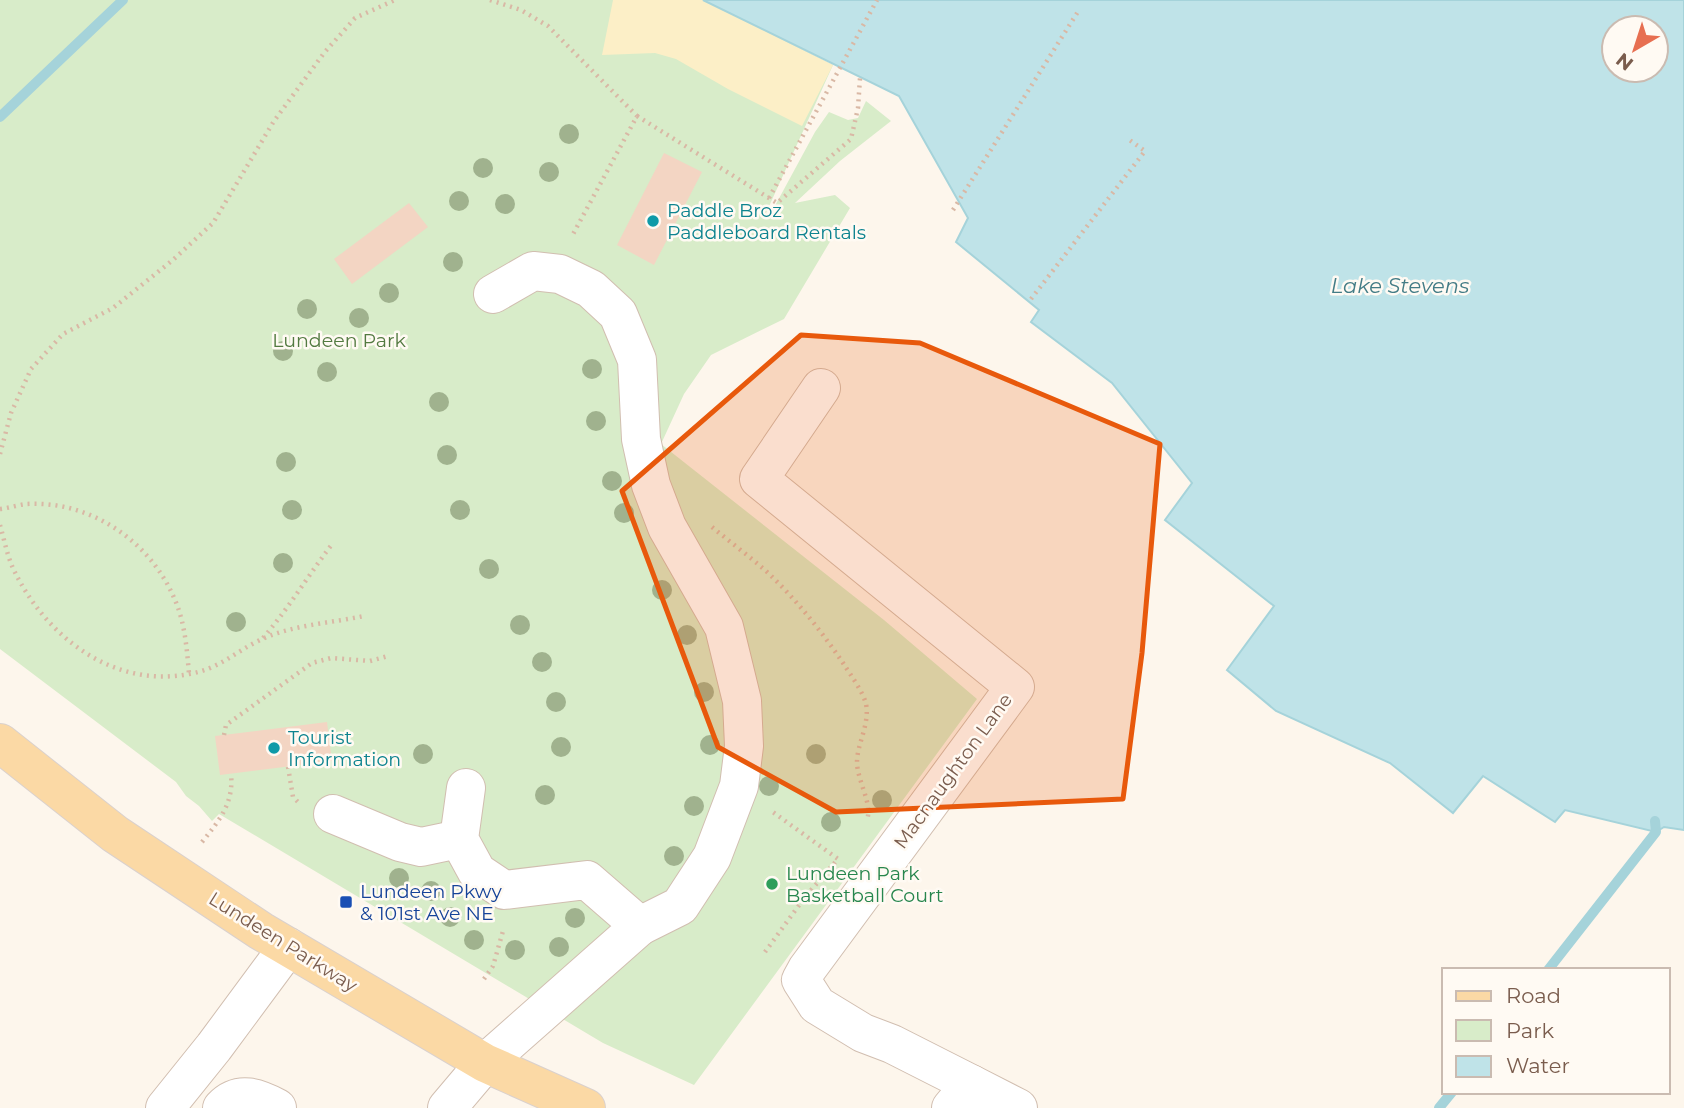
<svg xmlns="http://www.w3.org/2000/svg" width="1684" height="1108" viewBox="0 0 1684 1108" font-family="Montserrat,sans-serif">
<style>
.green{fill:#d8ecc9}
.sand{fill:#fcefc7}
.water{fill:#bfe3e8;stroke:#a5d3da;stroke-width:2;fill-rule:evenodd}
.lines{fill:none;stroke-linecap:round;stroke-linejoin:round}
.stream{stroke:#a5d3da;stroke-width:10}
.building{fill:#f3d5c3}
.minor-casing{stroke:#d1beb0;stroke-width:40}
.major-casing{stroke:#dad1cd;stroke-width:40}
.path{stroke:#d9b8a5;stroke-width:4.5;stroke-dasharray:2 5;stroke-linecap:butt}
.minor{stroke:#fff;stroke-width:38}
.major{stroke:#fbd9a5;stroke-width:38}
.tree{fill:#a0b28e}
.marked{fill:#e8590c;fill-opacity:0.2;stroke:#e8590c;stroke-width:5;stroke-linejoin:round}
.culture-dot{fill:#0f9aa8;stroke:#fffaf3;stroke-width:2.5}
.leisure-dot{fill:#2e9e5b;stroke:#fffaf3;stroke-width:2.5}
.transit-dot{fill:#1a4fb4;stroke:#fffaf3;stroke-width:2.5}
.labels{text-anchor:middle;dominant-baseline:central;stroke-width:5;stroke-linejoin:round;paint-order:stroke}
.culture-label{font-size:19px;fill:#0d838f;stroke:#fffaf3;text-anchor:start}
.park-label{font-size:19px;fill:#537a41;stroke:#fffaf3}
.street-label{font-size:19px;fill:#7a5c4d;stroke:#fffaf3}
.leisure-label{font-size:19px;fill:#27864d;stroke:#fffaf3;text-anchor:start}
.transit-label{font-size:19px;fill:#164399;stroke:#fffaf3;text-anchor:start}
.water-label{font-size:21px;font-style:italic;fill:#437c86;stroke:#fffaf3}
</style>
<rect width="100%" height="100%" fill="#fdf6ec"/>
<!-- green -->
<path class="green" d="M0,0H703L833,65L766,213L770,215L815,132L829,112L848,120L858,118L866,101L891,121L840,161L795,203L835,195L850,208L784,319L711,355L684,394L661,444L884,620L977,699L694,1085L603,1043L219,814L212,821L199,806L186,796L176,782L0,649Z"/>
<!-- sand -->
<path class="sand" d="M613,0H703L833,65L802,126L728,89L676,59L655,53L602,55Z"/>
<!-- water -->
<path class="water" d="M703,0H1684V830L1664,827L1656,832L1565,810L1555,822L1483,776L1453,813L1390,763L1276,711L1227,670L1274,606L1165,520L1192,483L1112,383L1031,322L1039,310L956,242L968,218L899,96ZM1614,28H1656V70H1614Z"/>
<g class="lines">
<!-- stream -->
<g class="stream">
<path d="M0,117L123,0"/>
<path d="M1548,970L1656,832L1655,821"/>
<path d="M1439,1108L1452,1092"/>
</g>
</g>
<!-- building -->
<g class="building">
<path d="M664,153L702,172L654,265L617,245Z"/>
<path d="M409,203L428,227L352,284L334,259Z"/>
<path d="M327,722L332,761L220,775L215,736Z"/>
</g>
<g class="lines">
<defs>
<g id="minor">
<path d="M493,294L533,271L560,274L591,289L618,314L637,360L641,439L651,485L667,527L724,627L742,701L744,746L739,786L712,857L680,906L640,926"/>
<path d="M821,388L759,479L1015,687L807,969L801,980L817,1005L863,1033L892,1044L971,1084"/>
<path d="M333,814L400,842L421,847L459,839"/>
<path d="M165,1108L214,1047L288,947"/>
<path d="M222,1108C239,1090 258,1098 277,1108"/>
<path d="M447,1108L485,1063L640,926L587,880L504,890L477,872L459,839L466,788"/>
<path d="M951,1108L971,1084L1018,1108"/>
</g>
<path id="major" d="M0,743L115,834L261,931L485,1063L586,1108"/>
</defs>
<!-- minor casing -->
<use href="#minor" class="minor-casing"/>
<!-- major casing -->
<use href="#major" class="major-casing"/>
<!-- path -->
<g class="path">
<path d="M490,0L521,10L548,26L637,116L572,236"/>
<path d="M637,116L777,203L851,139L858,108L860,78"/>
<path d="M769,198L877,0"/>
<path d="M953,210L1079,10"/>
<path d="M1031,299L1145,151L1128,139"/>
<path d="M0,454L11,413L31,369L63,334L113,308L174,259L213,223L274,121L324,53L355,18L395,0"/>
<path d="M0,509C9,508 18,505 26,504C91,500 151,542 175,600C185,623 187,650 189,674"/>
<path d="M0,525C4,539 7,554 12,566C43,634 111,689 189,674C219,669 235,652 260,640C291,625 331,623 364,616"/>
<path d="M712,527C730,542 749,556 766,571C796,599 823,633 845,666C852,677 863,692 866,704C870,724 857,744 857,762C857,780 873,805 867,819"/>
<path d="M263,638C289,608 309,574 333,543"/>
<path d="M224,735L226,725L312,663L331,658L370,661L388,656"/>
<path d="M288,767L293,797L299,803"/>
<path d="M202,842C219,821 234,803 231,774"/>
<path d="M765,952L805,897L838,859L770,810"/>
<path d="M484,979L493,966L503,931"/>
</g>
<!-- minor -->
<use href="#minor" class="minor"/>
<!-- major -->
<use href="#major" class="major"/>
</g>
<!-- trees -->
<g class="tree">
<circle cx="569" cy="134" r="10"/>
<circle cx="483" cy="168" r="10"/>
<circle cx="549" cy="172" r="10"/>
<circle cx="459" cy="201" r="10"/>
<circle cx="505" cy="204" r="10"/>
<circle cx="453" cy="262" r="10"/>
<circle cx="389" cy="293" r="10"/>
<circle cx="307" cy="309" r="10"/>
<circle cx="359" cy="318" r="10"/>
<circle cx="283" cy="351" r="10"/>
<circle cx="592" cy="369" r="10"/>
<circle cx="327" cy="372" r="10"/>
<circle cx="439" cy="402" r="10"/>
<circle cx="596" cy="421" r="10"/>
<circle cx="447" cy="455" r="10"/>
<circle cx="286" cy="462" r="10"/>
<circle cx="612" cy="481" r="10"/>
<circle cx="292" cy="510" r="10"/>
<circle cx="460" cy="510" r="10"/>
<circle cx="624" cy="513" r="10"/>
<circle cx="283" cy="563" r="10"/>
<circle cx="489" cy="569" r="10"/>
<circle cx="662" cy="590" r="10"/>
<circle cx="236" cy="622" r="10"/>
<circle cx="520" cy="625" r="10"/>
<circle cx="687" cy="635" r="10"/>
<circle cx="542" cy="662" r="10"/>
<circle cx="704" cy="692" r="10"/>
<circle cx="556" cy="702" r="10"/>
<circle cx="710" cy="745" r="10"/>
<circle cx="561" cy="747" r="10"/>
<circle cx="423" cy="754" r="10"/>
<circle cx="816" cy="754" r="10"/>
<circle cx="769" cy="786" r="10"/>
<circle cx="545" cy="795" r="10"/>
<circle cx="882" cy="800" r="10"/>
<circle cx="694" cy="806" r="10"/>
<circle cx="831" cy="822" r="10"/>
<circle cx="674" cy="856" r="10"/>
<circle cx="399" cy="878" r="10"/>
<circle cx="431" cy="891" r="10"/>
<circle cx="450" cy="917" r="10"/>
<circle cx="575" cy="918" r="10"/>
<circle cx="474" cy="940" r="10"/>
<circle cx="559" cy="947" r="10"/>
<circle cx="515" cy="950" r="10"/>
</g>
<!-- marked area -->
<path class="marked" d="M801,335L920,343L1160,444L1142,653L1123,799L836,812L718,747L622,491Z"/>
<!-- markers -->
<g class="culture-dot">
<circle cx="653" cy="221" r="7"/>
<circle cx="274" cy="748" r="7"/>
</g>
<circle class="leisure-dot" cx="772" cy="884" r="7"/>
<rect class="transit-dot" x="339" y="895" width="14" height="14" rx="3.5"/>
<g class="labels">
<!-- culture labels -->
<g class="culture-label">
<text x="667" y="210">Paddle Broz<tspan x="667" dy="22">Paddleboard Rentals</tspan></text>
<text x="288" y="737">Tourist<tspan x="288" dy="22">Information</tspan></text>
</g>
<!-- park labels -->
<g class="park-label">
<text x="339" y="340">Lundeen Park</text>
</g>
<!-- street labels -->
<g class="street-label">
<text transform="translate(953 771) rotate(-54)">Macnaughton Lane</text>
<text transform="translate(283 942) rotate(32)">Lundeen Parkway</text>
</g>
<!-- leisure labels -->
<g class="leisure-label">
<text x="786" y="873">Lundeen Park<tspan x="786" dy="22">Basketball Court</tspan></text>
</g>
<!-- transit labels -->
<g class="transit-label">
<text x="360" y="891">Lundeen Pkwy<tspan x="360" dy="22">&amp; 101st Ave NE</tspan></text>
</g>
<!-- water labels -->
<g class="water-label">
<text x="1400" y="285">Lake Stevens</text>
</g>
</g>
<!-- legend -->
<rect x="1442" y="968" width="228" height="126" fill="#fffaf3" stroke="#cabbb1" stroke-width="2"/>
<rect x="1456" y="991" width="35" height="10" fill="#fbd9a5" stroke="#cabbb1" stroke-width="2"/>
<text x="1506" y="1003" font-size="21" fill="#7a5c4d">Road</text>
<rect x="1456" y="1020" width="35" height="21" fill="#d8ecc9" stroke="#cabbb1" stroke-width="2"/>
<text x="1506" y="1038" font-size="21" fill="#7a5c4d">Park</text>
<rect x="1456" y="1056" width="35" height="21" fill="#bfe3e8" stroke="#cabbb1" stroke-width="2"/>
<text x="1506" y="1073" font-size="21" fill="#7a5c4d">Water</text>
<!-- north arrow -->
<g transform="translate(1635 49) rotate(219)"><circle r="33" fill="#fffaf3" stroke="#cabbb1" stroke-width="2"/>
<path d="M0-5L12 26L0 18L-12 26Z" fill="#e76f51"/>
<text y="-10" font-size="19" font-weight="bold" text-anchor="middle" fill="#7a5c4d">N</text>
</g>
</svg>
